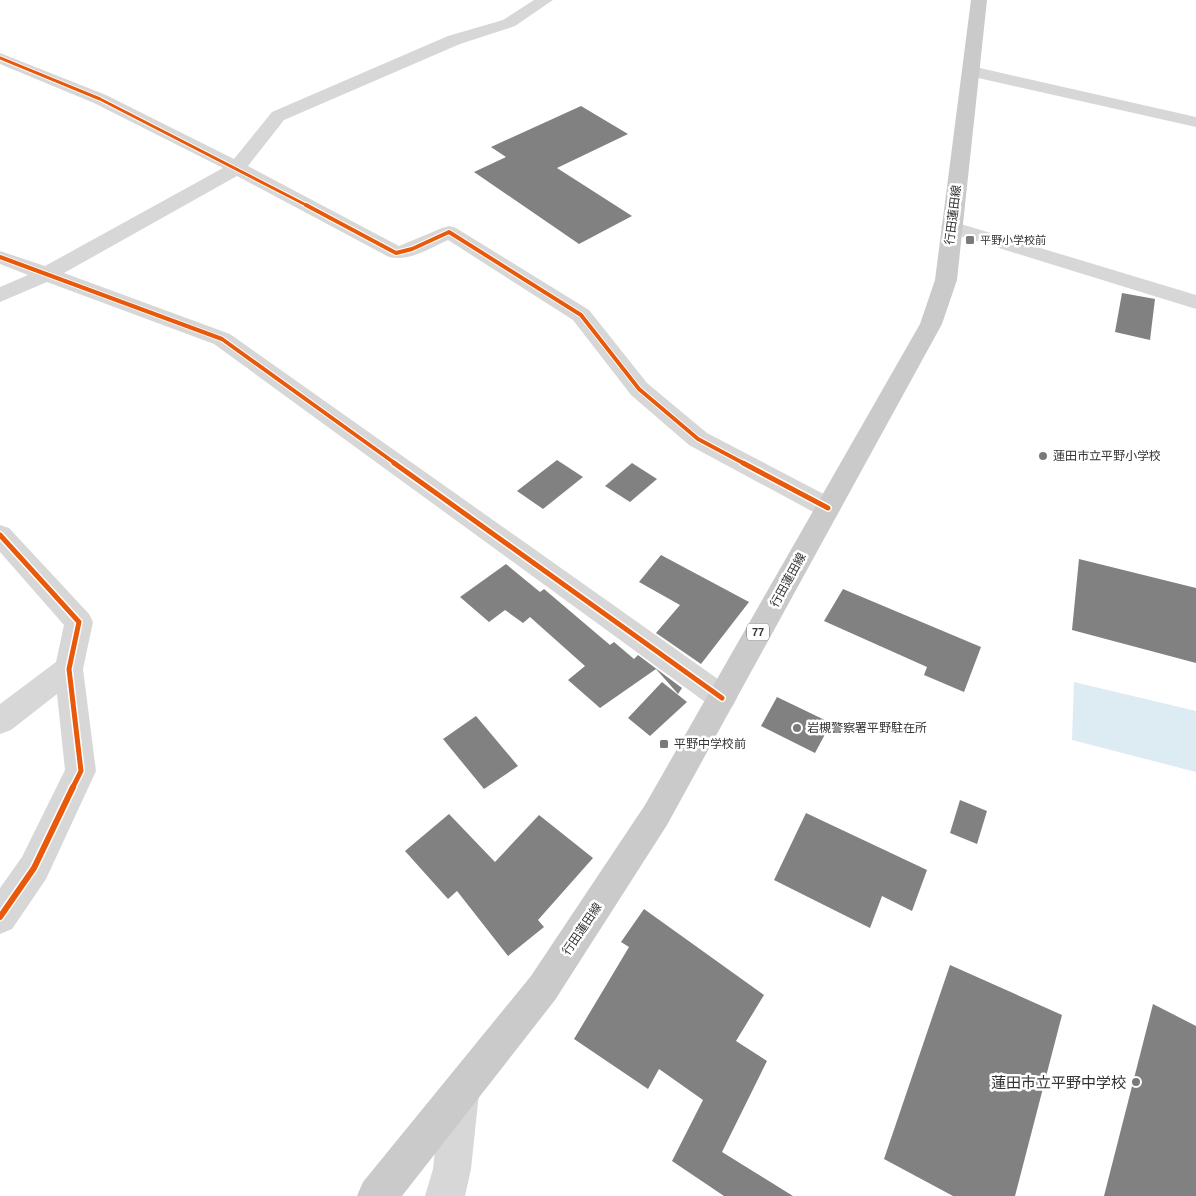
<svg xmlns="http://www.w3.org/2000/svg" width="1196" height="1196" viewBox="0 0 1196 1196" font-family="Arial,'Noto Sans JP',sans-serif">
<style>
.water{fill:#ddebf2}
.building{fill:#818181}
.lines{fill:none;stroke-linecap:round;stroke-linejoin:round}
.minor{fill:#d7d7d7;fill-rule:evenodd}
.major{fill:#cacaca;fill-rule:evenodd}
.cycleway-far3-casing{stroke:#fff;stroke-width:5}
.cycleway-far2-casing{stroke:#fff;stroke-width:6}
.cycleway-far1-casing{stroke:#fff;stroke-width:8}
.cycleway-casing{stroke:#fff;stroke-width:9}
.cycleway-far3{stroke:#e8590c;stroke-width:3}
.cycleway-far2{stroke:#e8590c;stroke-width:4}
.cycleway-far1{stroke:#e8590c;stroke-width:5}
.cycleway{stroke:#e8590c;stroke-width:6}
.poi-dot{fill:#7a7a7a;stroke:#fff;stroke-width:2}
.labels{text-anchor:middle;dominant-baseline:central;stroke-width:5;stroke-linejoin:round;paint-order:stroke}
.far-poi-label{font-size:11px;fill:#333;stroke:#fff;text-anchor:start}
.shield{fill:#fff;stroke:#707070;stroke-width:1}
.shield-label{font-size:11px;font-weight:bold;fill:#333}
.street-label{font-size:12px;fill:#333;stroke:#fff}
.poi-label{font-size:12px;fill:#333;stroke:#fff;text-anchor:start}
.near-poi-label{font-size:15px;fill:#333;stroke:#fff;text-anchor:end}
</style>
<rect width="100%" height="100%" fill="#fff"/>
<!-- water -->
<path class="water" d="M1074,682L1196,711V772L1072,740Z"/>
<!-- building -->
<g class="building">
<path d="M581,106L628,134L557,168L632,216L579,244L474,172L506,157L491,147Z"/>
<path d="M1122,293L1155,299L1150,340L1115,332Z"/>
<path d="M557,460L583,477L543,509L517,491Z"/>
<path d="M632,463L657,479L630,502L605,486Z"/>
<path d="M661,555L749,602L701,664L656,633L680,605L639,582Z"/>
<path d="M1079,559L1196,588V663L1072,630Z"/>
<path d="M506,564L540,592L544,589L610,645L614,642L634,659L638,655L682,688L678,694L656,669L600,708L568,680L585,666L530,617L523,623L505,610L489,622L460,597Z"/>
<path d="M843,589L981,647L964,692L924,675L927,667L824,621Z"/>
<path d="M662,682L687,702L650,736L628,718Z"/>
<path d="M777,697L831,723L815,753L761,726Z"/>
<path d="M476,716L518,766L484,789L443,739Z"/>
<path d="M960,800L987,811L977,844L950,833Z"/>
<path d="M806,813L927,870L912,911L882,896L870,928L774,880Z"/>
<path d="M449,814L495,862L539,815L593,858L538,920L544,927L508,956L457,891L448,899L405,851Z"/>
<path d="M644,909L764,995L736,1041L767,1061L722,1152L793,1196H724L672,1161L703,1100L659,1069L648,1089L574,1039L629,947L621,942Z"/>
<path d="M950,965L1062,1015L1015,1196H953L884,1159Z"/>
<path d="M1153,1004L1196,1026V1196H1104Z"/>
</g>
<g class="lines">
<!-- minor -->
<g class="minor">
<path d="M534,0H553L515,26L460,44L284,120L248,166L399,246L442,228L449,226L456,228L589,310L647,383L707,433L837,501L841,508L837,515L828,518L819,515L689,445L631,395L573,320L448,240C431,248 408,262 389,257L237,176L64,273L230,334L732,689L737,698L732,707L722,711L712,707L214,344L47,282L0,302V287L28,275L0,264V251L45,266L223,168L94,103L0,64V53L106,95L234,159L272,112L448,36L503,20Z"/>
<path d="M971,66L1196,117V127L965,75L962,71L965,67Z"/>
<path d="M951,221L1196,295V309L944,231L941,227L944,223Z"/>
<path d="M0,525L9,528L89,614L93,622L83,669L96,771L46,879L12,929L0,934V888L22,857L65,770L57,694L11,730L0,734V704L56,662L64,625L0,552Z"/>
<path d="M460,1074L473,1080L479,1093L471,1169L465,1196H425L433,1169L441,1093L447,1080Z"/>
</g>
<!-- major -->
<path class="major" d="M971,0H987L957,280L942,324L667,825L555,1000L402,1196H357L363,1182L531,976L645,805L920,324L935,280Z"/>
<defs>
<path id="cycleway-far3" d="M0,58L100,99L308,206"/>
<g id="cycleway-far2">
<path d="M306,205L396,253L412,249L449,232L581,315L639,389L698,439L745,464"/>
<path d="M0,257L222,339L396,464"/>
</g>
<g id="cycleway-far1">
<path d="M394,463L722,698"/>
<path d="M743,463L828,508"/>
<path d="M0,535L79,622L69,669L81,771L72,789"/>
</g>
<path id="cycleway" d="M0,917L34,868L73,787"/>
</defs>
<!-- cycleway-far3 casing -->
<use href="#cycleway-far3" class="cycleway-far3-casing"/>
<!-- cycleway-far2 casing -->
<use href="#cycleway-far2" class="cycleway-far2-casing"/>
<!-- cycleway-far1 casing -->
<use href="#cycleway-far1" class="cycleway-far1-casing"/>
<!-- cycleway casing -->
<use href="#cycleway" class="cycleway-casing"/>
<!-- cycleway-far3 -->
<use href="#cycleway-far3" class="cycleway-far3"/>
<!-- cycleway-far2 -->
<use href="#cycleway-far2" class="cycleway-far2"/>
<!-- cycleway-far1 -->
<use href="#cycleway-far1" class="cycleway-far1"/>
<!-- cycleway -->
<use href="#cycleway" class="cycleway"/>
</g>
<!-- markers -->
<g class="poi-dot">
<rect x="965" y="235" width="10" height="10" rx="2.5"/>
<circle cx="1043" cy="456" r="5"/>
<circle cx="797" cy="728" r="5"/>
<rect x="659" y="739" width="10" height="10" rx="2.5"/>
<circle cx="1136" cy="1082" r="5"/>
</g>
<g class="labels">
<!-- far-poi labels -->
<g class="far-poi-label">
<text x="980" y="240">平野小学校前</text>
</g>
<!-- shield labels -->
<rect class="shield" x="747" y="623.5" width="22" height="17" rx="4"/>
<g class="shield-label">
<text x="758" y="632">77</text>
</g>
<!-- street labels -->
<g class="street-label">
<text transform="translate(953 215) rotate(-83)">行田蓮田線</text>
<text transform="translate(788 580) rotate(-61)">行田蓮田線</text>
<text transform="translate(582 929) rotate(-56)">行田蓮田線</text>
</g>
<!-- poi labels -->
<g class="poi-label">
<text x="1053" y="456">蓮田市立平野小学校</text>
<text x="807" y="728">岩槻警察署平野駐在所</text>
<text x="674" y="744">平野中学校前</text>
</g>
<!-- near-poi labels -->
<g class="near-poi-label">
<text x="1126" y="1082">蓮田市立平野中学校</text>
</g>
</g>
</svg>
